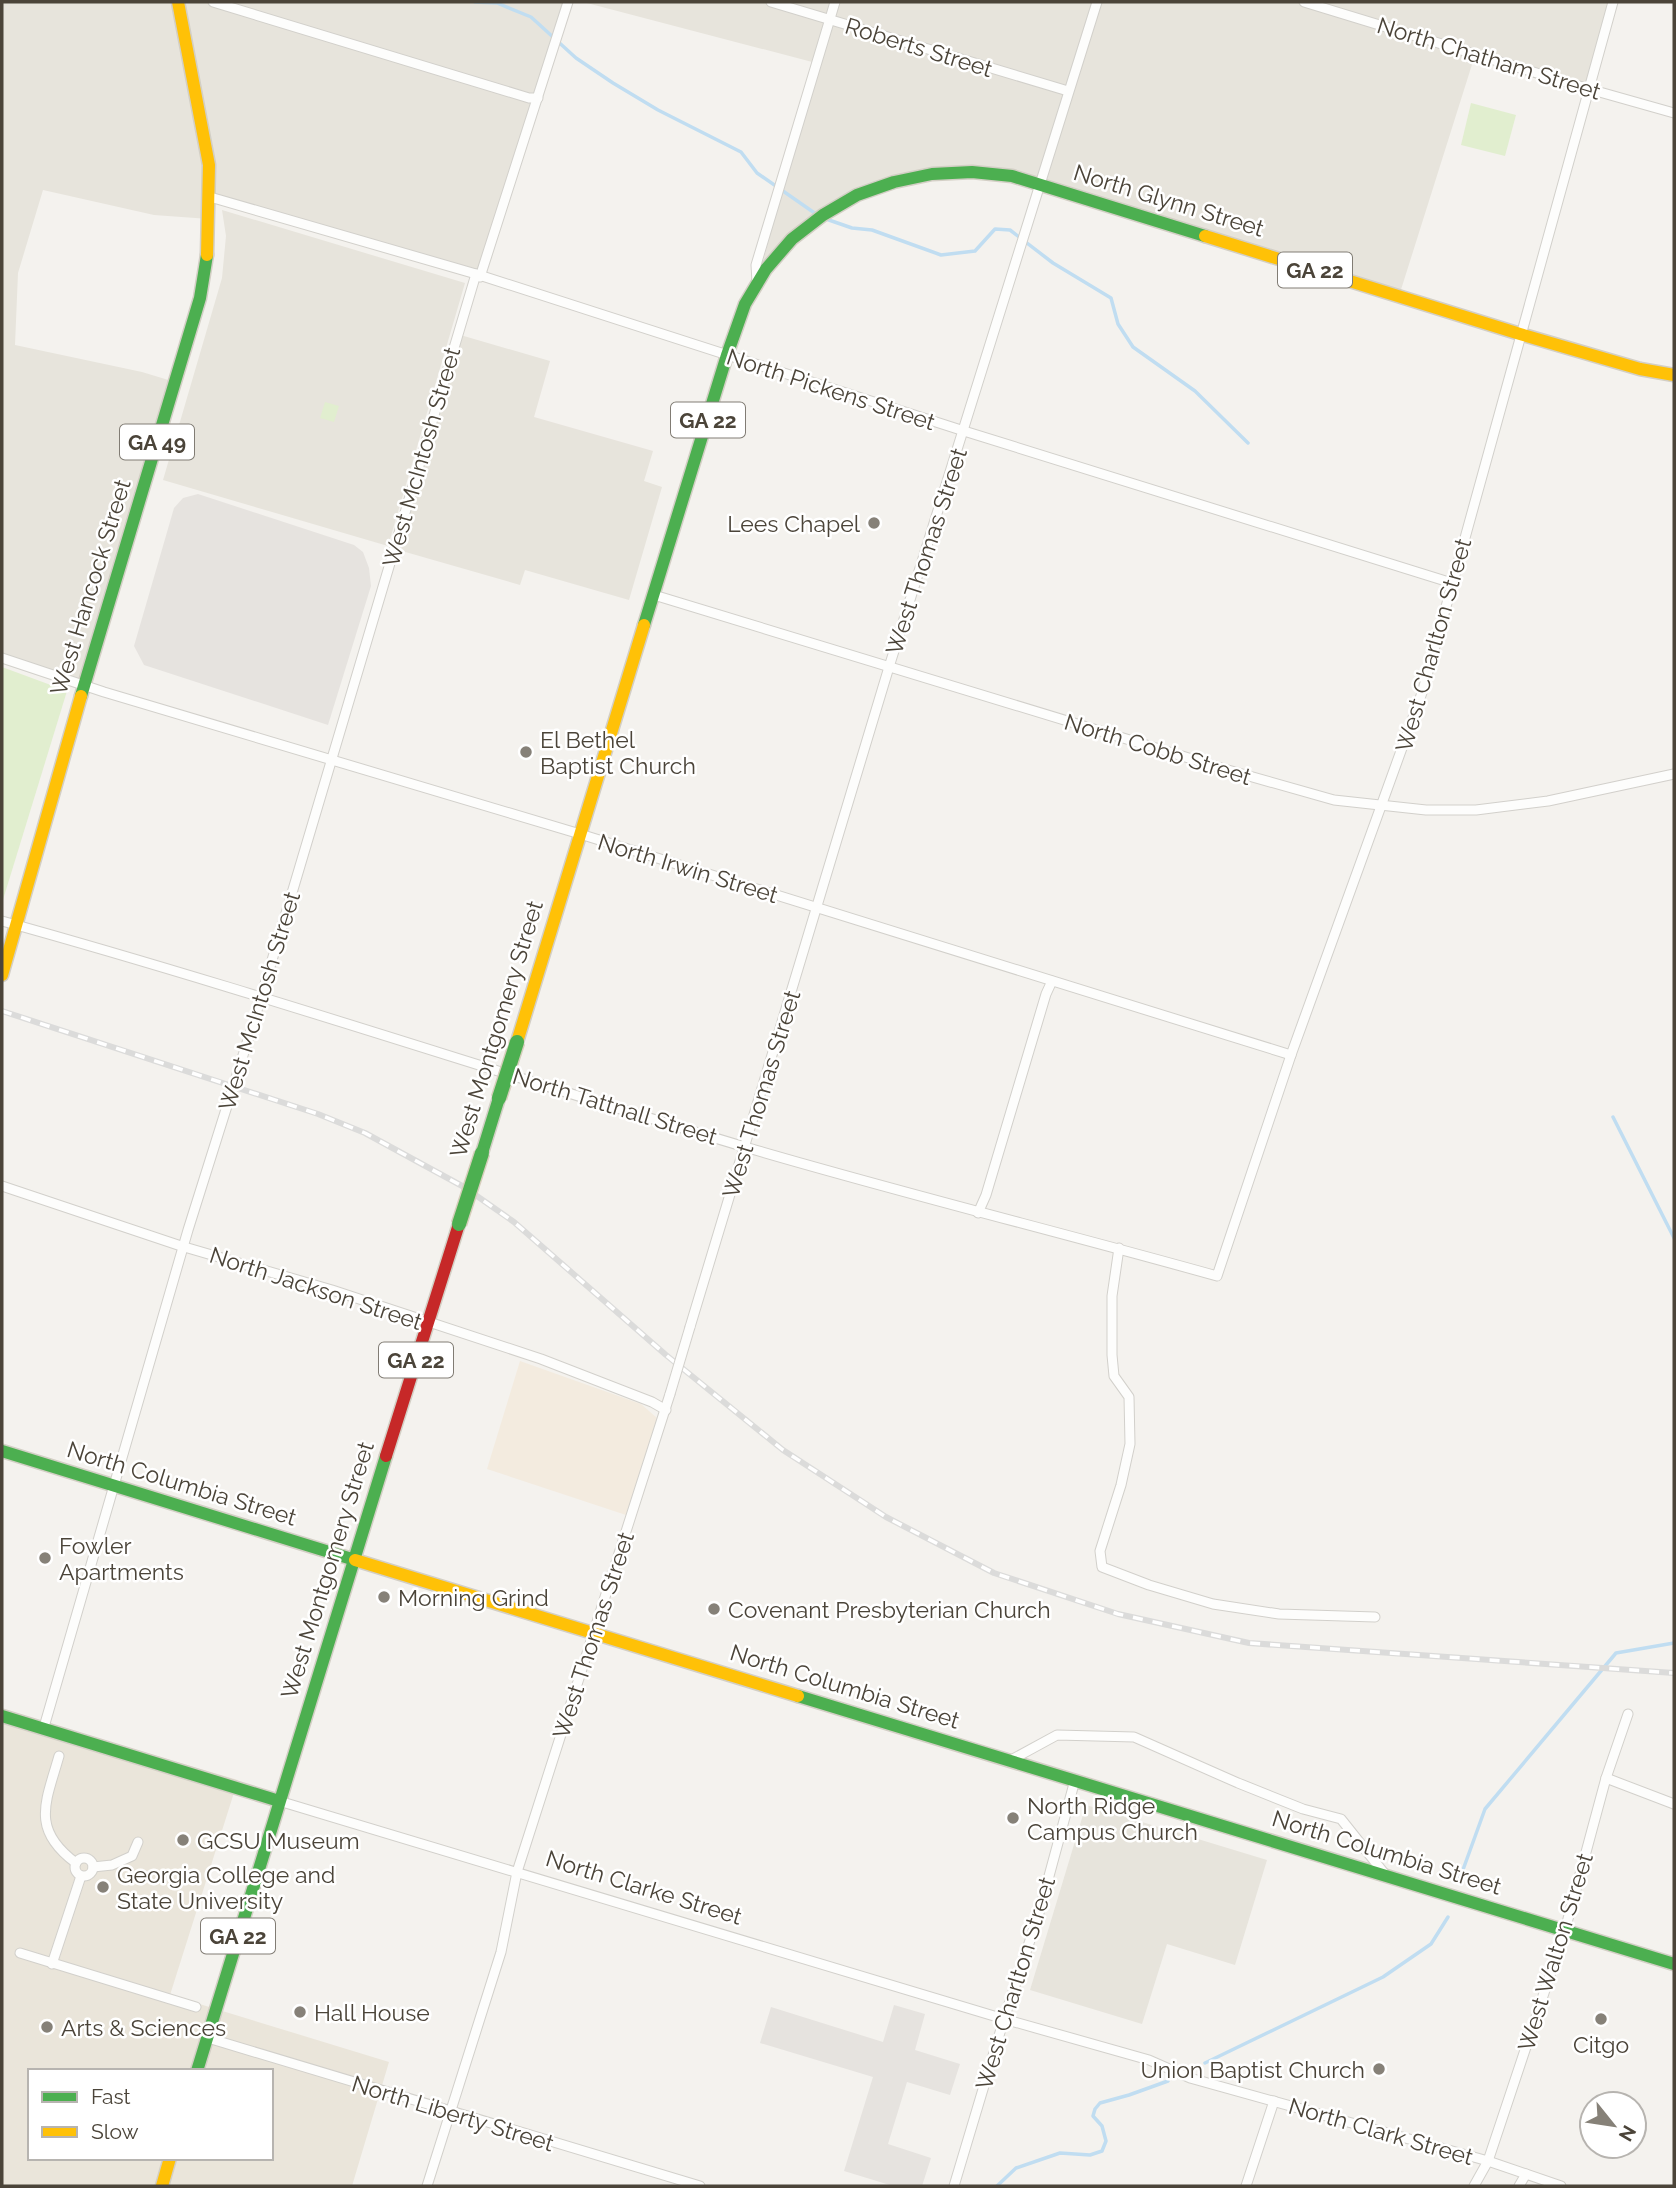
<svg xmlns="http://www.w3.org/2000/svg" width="1676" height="2188" viewBox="0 0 1676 2188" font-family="Raleway,sans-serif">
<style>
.residential{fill:#e7e4dc}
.commercial{fill:#f3ebdf}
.education{fill:#eae5da;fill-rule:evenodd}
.green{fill:#e1eecf}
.parking{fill:#e6e3df}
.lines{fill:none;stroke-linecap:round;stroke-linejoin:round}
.stream{stroke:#c0ddf1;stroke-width:3.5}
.street-casing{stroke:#d2d0cb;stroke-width:11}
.fast-casing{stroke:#d3cfc5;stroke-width:15}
.slow-casing{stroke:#d3cfc5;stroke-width:15}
.jam-casing{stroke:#d3cfc5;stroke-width:15}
.street{stroke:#fdfdfc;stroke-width:9}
.fast{stroke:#4caf50;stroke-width:12}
.slow{stroke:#ffc107;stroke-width:12}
.jam{stroke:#c62828;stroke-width:12}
.rail-casing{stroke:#dbdbda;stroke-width:6}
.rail{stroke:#fff;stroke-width:3.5;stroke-dasharray:10;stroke-linecap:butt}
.street-bridge-casing{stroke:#d2d0cb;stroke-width:11;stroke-linecap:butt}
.fast-bridge-casing{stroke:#d6cebb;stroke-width:17;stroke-linecap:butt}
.street-bridge{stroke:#fdfdfc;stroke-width:9}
.fast-bridge{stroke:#4caf50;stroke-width:14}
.poi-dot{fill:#868178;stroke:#fff;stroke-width:2.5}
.labels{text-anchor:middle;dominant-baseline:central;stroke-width:5;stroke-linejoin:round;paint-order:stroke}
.shield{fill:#fff;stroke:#817c74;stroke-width:2}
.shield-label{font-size:21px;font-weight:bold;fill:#4b4439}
.street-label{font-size:23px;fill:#4b4439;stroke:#fff}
.poi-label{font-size:23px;fill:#4b4439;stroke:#fff;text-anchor:start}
</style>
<rect width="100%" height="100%" fill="#f4f2ee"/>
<!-- residential -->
<g class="residential">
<path d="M2,2H568L480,277L210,197L209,219L154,215L43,190L18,273L15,345L142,372L175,382L84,685L2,659Z"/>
<path d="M583,2H1611L1589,89L1475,55L1399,296L1027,179L941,172L834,207L757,284L816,63Z"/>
<path d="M222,210L465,283L388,546L163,480L222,278L226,236Z"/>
<path d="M457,334L550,361L534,417L653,451L644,481L662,487L629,600L525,570L520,585L395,549Z"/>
<path d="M1086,1805L1267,1860L1235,1965L1167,1944L1142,2024L1030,1990Z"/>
</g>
<!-- commercial -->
<path class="commercial" d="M520,1361L641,1404L657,1418L626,1515L487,1469Z"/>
<!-- education -->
<path class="education" d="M2,1710L238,1780L170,1995L389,2062L352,2186H2ZM30,2071H271V2158H30Z"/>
<!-- green -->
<g class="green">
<path d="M1471,103L1516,115L1505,156L1461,145Z"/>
<path d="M325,402L339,406L334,422L320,418Z"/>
<path d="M2,667L67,691L2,903Z"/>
</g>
<!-- parking -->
<g class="parking">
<path d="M198,494L354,545L363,552L369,568L371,586L328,725L144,665L134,646L174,508L183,498Z"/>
<path d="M894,2005L925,2014L915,2050L960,2064L950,2095L907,2082L888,2144L931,2158L922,2186H893L844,2171L873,2077L760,2043L771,2007L883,2042Z"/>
</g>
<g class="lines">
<!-- stream -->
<g class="stream">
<path d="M475,2L497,3L531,17L576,58L613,83L658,110L741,152L757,173L816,214"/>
<path d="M826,219L852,228L872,230L941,255L975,251L995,229L1010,230L1053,263L1111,298L1118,324L1133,347L1195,391L1248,443"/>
<path d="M1613,1117L1674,1238"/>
<path d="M1460,1878L1485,1809L1616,1653L1674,1643"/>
<path d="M1205,2063L1383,1977L1431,1944L1448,1917"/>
<path d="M997,2186L1016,2168L1060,2153L1090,2155L1102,2151L1106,2141L1102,2126L1093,2116L1095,2109L1100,2103L1129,2095L1168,2081"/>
</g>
<defs>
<g id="street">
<path d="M213,2L529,98H538"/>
<path d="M771,2L1068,91"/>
<path d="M1304,2L1589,89L1674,113"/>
<path d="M210,197L476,274L964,431L1452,583"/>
<path d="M480,277L568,2"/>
<path d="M757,282L756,265L835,2"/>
<path d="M654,595L1228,770L1334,800L1426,810H1476L1548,801L1674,774"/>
<path d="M2,658L104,692L580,834L1291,1055"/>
<path d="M2,921C251,990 497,1073 745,1147C901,1193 1060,1232 1217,1276L1291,1055L1423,690L1613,2"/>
<path d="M2,1186L181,1246L332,1290L541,1359L652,1402L666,1410"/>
<path d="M978,1213L986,1195L1046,994L1052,981"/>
<path d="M1119,1248L1112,1296V1355L1114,1376L1129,1397L1130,1444L1121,1485L1100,1551L1102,1567L1149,1585L1213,1604L1279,1614L1375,1617"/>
<path d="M690,1327L889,667L1097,2"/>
<path d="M44,1727L188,1230L256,1014L476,274"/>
<path d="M59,1756C46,1802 30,1829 76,1863"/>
<path d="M1011,1760L1057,1735L1134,1737L1238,1783L1303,1809L1341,1819L1384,1873"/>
<path d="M1606,1778L1674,1804"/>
<path d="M279,1801L1004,2019L1149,2060L1190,2078L1488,2161L1561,2186"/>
<circle cx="84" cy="1867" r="9"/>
<path d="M93,1867L112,1865L132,1856L138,1842"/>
<path d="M20,1953L196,2007"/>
<path d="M52,1964L81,1876"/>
<path d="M208,2038L700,2186"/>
<path d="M427,2186L501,1952L517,1872L670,1394"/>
<path d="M954,2186L1004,2019L1039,1913L1075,1780"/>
<path d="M1246,2186L1274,2101"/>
<path d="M1474,2186L1488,2161L1565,1930L1606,1778L1628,1714"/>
<path d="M1519,2186L1526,2174"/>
</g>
<g id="fast">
<path d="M644,625L727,355L745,304L766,269L792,239L823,215L857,195L894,182L932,174L972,172L1012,176L1205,236"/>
<path d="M81,696L200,298L207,255"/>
<path d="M482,1153L499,1098"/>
<path d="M2,1451L355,1560"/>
<path d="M798,1696L1674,1964"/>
<path d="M2,1716L279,1801"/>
<path d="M197,2071L386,1456"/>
</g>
<g id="slow">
<path d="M178,2L209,165L207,255"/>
<path d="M1205,236L1520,334L1640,369L1674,375"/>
<path d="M2,975L81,696"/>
<path d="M517,1042L644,625"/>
<path d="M355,1560L798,1696"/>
<path d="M162,2186L170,2158"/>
</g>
<path id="jam" d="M386,1456L459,1224"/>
</defs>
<!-- street casing -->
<use href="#street" class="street-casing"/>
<!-- fast casing -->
<use href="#fast" class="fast-casing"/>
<!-- slow casing -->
<use href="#slow" class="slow-casing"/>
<!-- jam casing -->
<use href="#jam" class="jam-casing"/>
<!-- street -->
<use href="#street" class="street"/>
<!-- fast -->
<use href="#fast" class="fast"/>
<!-- slow -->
<use href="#slow" class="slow"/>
<!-- jam -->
<use href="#jam" class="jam"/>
<defs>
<path id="rail" d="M2,1011L318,1114L365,1133L464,1187L514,1222L666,1355L783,1450L886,1517L994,1573L1118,1614L1249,1643L1674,1673"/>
</defs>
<!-- rail casing -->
<use href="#rail" class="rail-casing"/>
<!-- rail -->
<use href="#rail" class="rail"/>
<defs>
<path id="street-bridge" d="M670,1394L690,1327"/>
<g id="fast-bridge">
<path d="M499,1098L517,1042"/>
<path d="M459,1224L482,1153"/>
</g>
</defs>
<!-- street-bridge casing -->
<use href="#street-bridge" class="street-bridge-casing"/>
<!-- fast-bridge casing -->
<use href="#fast-bridge" class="fast-bridge-casing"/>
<!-- street-bridge -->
<use href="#street-bridge" class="street-bridge"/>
<!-- fast-bridge -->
<use href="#fast-bridge" class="fast-bridge"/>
</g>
<!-- markers -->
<g class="poi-dot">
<circle cx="874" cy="523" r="7"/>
<circle cx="526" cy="752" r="7"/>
<circle cx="45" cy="1558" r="7"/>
<circle cx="384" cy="1597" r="7"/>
<circle cx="714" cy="1609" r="7"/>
<circle cx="1013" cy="1818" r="7"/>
<circle cx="183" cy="1840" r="7"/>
<circle cx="103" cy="1887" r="7"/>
<circle cx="300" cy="2012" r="7"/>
<circle cx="1601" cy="2019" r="7"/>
<circle cx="47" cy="2027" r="7"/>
<circle cx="1379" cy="2069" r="7"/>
</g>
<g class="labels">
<!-- shield labels -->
<g class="shield">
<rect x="1278" y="252.5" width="74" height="35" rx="5"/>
<rect x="671" y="402.5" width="74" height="35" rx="5"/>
<rect x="120" y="424.5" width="74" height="35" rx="5"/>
<rect x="379" y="1342.5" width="74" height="35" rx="5"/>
<rect x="201" y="1918.5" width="74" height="35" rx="5"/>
</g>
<g class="shield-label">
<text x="1315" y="270">GA 22</text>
<text x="708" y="420">GA 22</text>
<text x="157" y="442">GA 49</text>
<text x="416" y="1360">GA 22</text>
<text x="238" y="1936">GA 22</text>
</g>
<!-- street labels -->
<g class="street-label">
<text transform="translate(919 47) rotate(17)">Roberts Street</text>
<text transform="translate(1489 58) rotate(17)">North Chatham Street</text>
<text transform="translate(1169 200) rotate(17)">North Glynn Street</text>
<text transform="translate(831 389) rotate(18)">North Pickens Street</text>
<text transform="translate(421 457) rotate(-74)">West McIntosh Street</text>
<text transform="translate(926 551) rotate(-72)">West Thomas Street</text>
<text transform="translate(90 587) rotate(-73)">West Hancock Street</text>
<text transform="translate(1433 645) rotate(-74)">West Charlton Street</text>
<text transform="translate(1158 749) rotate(17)">North Cobb Street</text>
<text transform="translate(688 868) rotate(17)">North Irwin Street</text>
<text transform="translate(259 1001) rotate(-73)">West McIntosh Street</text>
<text transform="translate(496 1029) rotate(-73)">West Montgomery Street</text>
<text transform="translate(761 1094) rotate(-73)">West Thomas Street</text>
<text transform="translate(615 1106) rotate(17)">North Tattnall Street</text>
<text transform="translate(316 1288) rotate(18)">North Jackson Street</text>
<text transform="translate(182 1483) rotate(17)">North Columbia Street</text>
<text transform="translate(327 1570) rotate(-73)">West Montgomery Street</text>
<text transform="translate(593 1635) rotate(-72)">West Thomas Street</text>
<text transform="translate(845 1686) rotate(17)">North Columbia Street</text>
<text transform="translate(1387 1852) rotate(17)">North Columbia Street</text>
<text transform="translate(644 1887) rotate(17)">North Clarke Street</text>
<text transform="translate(1555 1952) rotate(-73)">West Walton Street</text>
<text transform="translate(1015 1983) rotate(-73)">West Charlton Street</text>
<text transform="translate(453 2113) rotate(17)">North Liberty Street</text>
<text transform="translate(1381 2131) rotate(16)">North Clark Street</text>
</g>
<!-- poi labels -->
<g class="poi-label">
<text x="860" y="523" text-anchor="end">Lees Chapel</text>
<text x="540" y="739">El Bethel<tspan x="540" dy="26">Baptist Church</tspan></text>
<text x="59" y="1545">Fowler<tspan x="59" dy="26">Apartments</tspan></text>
<text x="398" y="1597">Morning Grind</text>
<text x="728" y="1609">Covenant Presbyterian Church</text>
<text x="1027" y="1805">North Ridge<tspan x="1027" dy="26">Campus Church</tspan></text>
<text x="197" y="1840">GCSU Museum</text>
<text x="117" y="1874">Georgia College and<tspan x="117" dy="26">State University</tspan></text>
<text x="314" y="2012">Hall House</text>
<text x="61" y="2027">Arts &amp; Sciences</text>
<text x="1601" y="2044" text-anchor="middle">Citgo</text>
<text x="1365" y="2069" text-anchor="end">Union Baptist Church</text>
</g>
</g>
<!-- border -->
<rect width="1676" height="2188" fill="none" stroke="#4b4439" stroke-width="7"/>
<!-- legend -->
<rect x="28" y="2069" width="245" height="91" fill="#ffffff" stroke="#b7b4b0" stroke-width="2"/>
<rect x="42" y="2092" width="35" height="10" fill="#4caf50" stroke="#b7b4b0" stroke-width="2"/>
<text x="91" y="2104" font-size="21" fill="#4b4439">Fast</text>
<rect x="42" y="2127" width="35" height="10" fill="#ffc107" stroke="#b7b4b0" stroke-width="2"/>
<text x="91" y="2139" font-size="21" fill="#4b4439">Slow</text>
<!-- north arrow -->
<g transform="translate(1613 2125) rotate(120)"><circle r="33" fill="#ffffff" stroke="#b7b4b0" stroke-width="2"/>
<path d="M0-5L12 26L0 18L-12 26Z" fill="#868178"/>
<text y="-10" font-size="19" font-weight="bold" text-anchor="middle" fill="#4b4439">N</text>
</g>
</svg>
